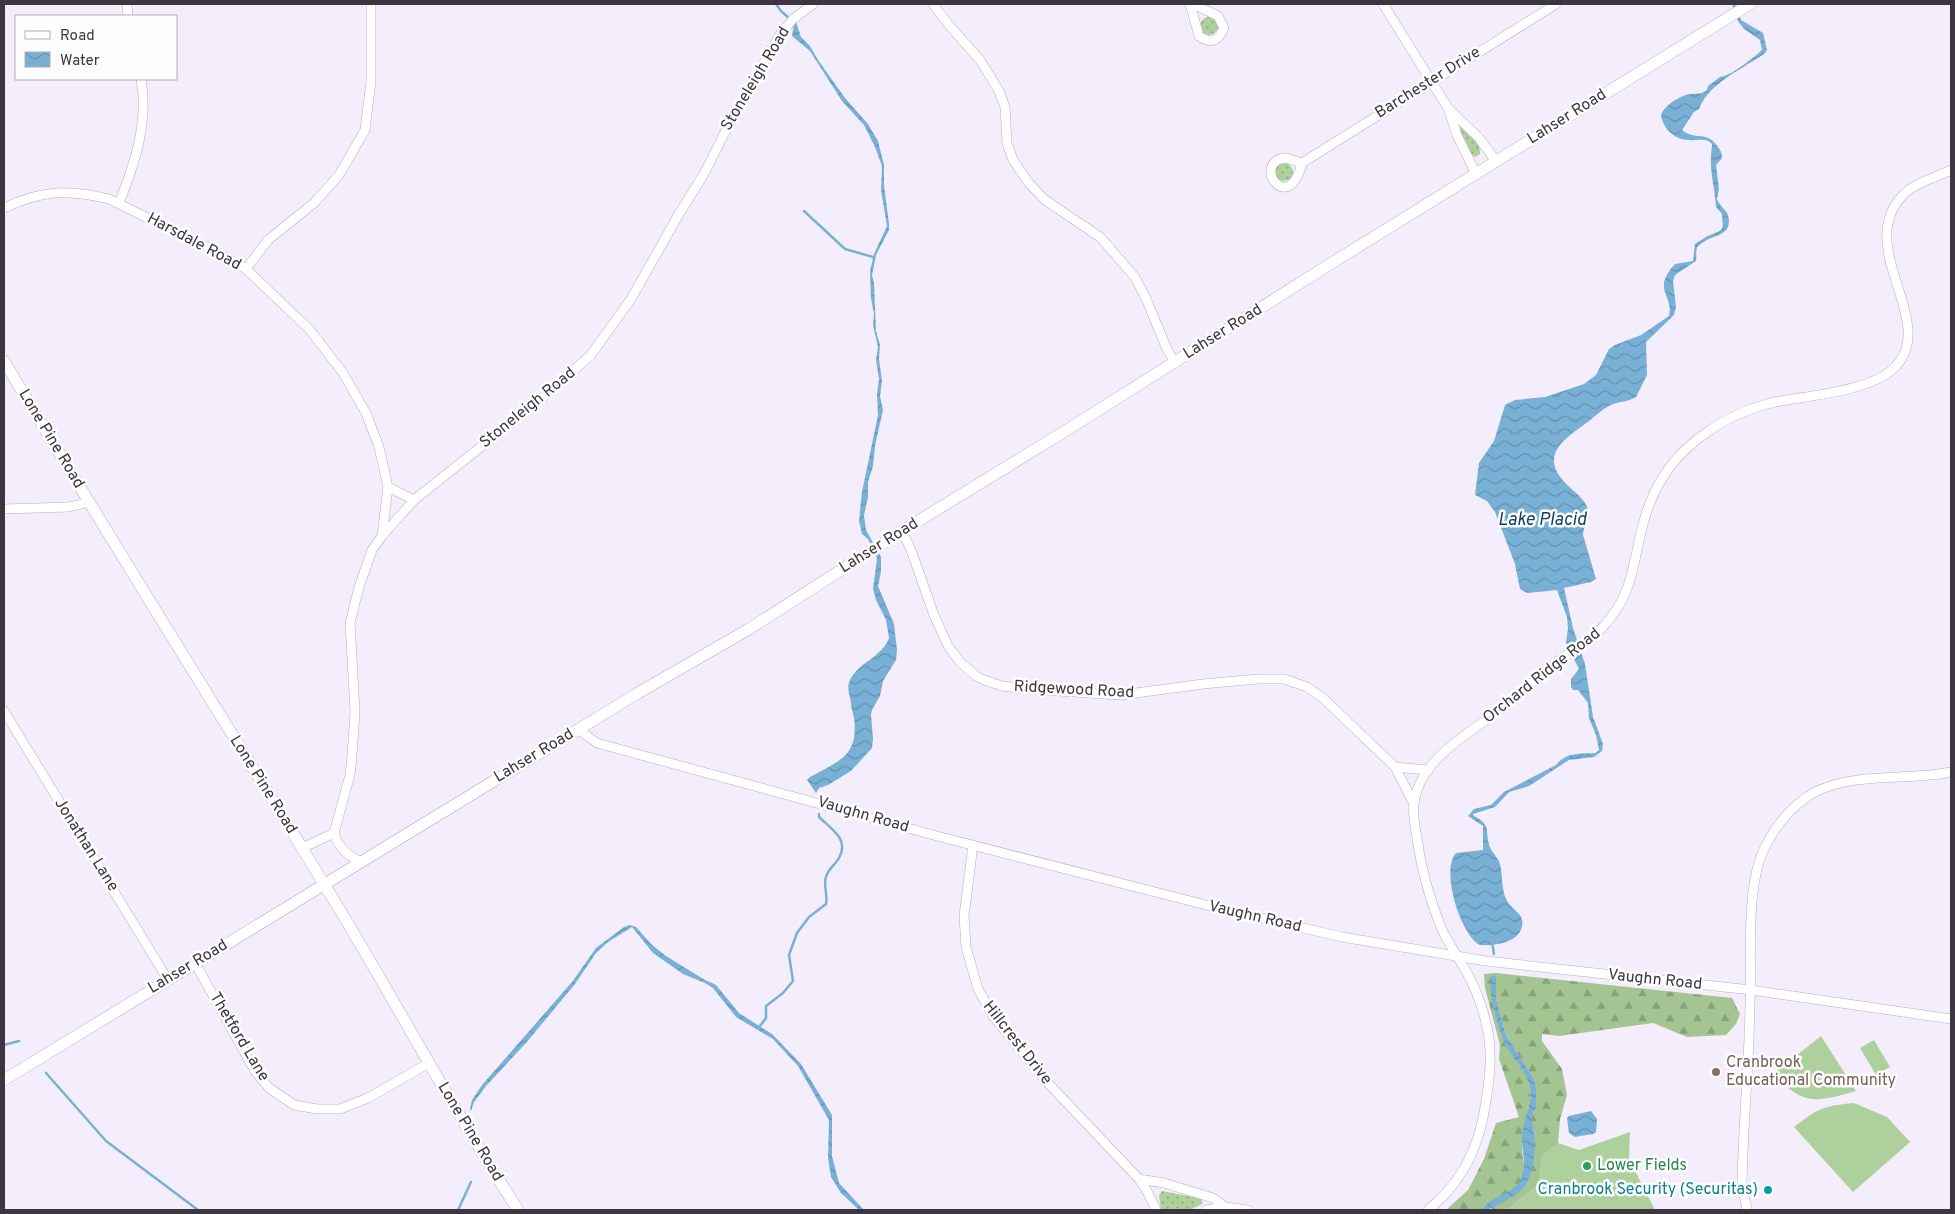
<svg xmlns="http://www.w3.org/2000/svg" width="1955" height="1214" viewBox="0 0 1955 1214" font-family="Overpass,sans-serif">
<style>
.grass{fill:url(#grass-dots)}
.forest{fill:url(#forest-firs)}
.pitch{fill:#aed09c}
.water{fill:url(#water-waves)}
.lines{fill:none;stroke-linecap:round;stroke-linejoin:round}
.stream{stroke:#79b1d6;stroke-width:2.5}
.minor-casing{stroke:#b8acc4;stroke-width:10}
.tertiary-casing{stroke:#b8acc4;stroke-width:12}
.minor{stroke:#fff;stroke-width:9}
.tertiary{stroke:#fff;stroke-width:11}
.education-dot{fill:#8d6e63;stroke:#fdfdfd;stroke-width:2}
.leisure-dot{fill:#2e9e5b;stroke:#fdfdfd;stroke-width:2}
.culture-dot{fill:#0f9aa8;stroke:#fdfdfd;stroke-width:2}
.labels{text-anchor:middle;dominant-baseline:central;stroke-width:5;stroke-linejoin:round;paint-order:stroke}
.street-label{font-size:16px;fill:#3b3640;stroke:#fdfdfd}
.education-label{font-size:16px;fill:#785e54;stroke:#fdfdfd;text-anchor:start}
.leisure-label{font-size:16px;fill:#27864d;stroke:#fdfdfd;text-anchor:start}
.culture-label{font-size:16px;fill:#0d838f;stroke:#fdfdfd;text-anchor:end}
.water-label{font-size:18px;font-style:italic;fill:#12405a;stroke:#fdfdfd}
</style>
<defs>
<pattern id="grass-dots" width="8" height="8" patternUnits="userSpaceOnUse" patternTransform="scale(1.25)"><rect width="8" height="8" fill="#aed09c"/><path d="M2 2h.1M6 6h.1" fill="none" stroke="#8faa81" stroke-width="1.8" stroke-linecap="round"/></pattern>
<pattern id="forest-firs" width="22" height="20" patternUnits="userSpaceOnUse" patternTransform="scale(1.25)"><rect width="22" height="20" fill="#a4c591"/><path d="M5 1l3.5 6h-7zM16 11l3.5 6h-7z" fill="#87a178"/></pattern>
<pattern id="water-waves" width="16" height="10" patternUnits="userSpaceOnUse" patternTransform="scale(1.25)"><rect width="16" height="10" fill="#79b1d6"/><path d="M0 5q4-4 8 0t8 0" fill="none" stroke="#6491af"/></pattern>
</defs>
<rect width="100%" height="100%" fill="#f4edfc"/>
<!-- grass -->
<g class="grass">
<circle cx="1209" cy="26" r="9"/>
<path d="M1461,126C1469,134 1481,142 1480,154L1475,157C1467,150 1462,138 1460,128Z"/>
<circle cx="1284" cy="172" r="9"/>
<path d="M1162,1191L1199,1198L1202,1200V1204L1190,1210H1161L1159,1196Z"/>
</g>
<!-- forest -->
<path class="forest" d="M1496,973L1732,998L1740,1014L1736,1024L1726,1035L1687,1037L1653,1023L1559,1036L1542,1034V1041L1562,1069L1567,1095L1560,1119L1558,1143L1542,1156L1539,1184L1507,1210H1490C1500,1200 1516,1196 1525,1184C1537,1170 1535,1132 1531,1115L1536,1109V1087L1534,1079L1506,1035L1496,999V976C1495,985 1493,994 1493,1003C1493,1009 1501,1037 1505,1043C1512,1057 1526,1070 1530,1086C1533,1101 1523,1125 1522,1142C1521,1158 1528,1163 1520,1180C1514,1195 1491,1196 1482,1210H1446L1468,1190L1484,1159L1496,1123L1519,1117L1499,1059L1500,1045L1485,988L1484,974Z"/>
<!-- pitch -->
<g class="pitch">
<path d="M1821,1036L1856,1091C1814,1103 1804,1105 1773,1074Z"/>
<path d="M1874,1040L1890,1067L1876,1075L1860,1048Z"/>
<path d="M1854,1103L1887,1117L1910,1142L1853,1192L1794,1127C1818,1108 1824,1106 1854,1103Z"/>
<path d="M1630,1132L1629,1159L1655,1210H1507L1539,1184L1542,1156L1558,1143L1579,1150Z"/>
</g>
<!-- water -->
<g class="water">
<path d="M1732,4H1735L1741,20L1763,33L1767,50L1764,54C1742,69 1709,83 1699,109L1694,112L1682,130C1696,141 1707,130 1718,147C1721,151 1722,153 1722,158L1716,165L1719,189L1717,199C1719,206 1726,209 1728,215C1734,238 1709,234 1698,246C1695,250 1697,256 1696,261L1675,275L1673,281L1676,307L1674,315L1646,342L1647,375L1636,397C1629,402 1619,401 1611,405C1603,409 1596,415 1589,421C1571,435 1540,451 1561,478C1569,489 1587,498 1589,513C1590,521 1583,527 1583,535L1596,579L1591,582L1564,588L1573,628L1585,664L1593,717L1603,744L1602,751L1594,757L1569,760L1529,786L1509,792L1495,807L1473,814L1474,816C1493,826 1484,831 1490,847C1492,853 1498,857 1500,864C1503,875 1501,890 1507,901C1512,910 1525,914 1522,926C1519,943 1494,946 1480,945C1461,936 1440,870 1456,853L1483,850V826L1468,816L1474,809L1491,805L1504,792L1556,765C1566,752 1580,754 1595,753L1599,750L1596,735L1589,718L1588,703L1578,690H1573L1571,687V679L1579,669L1566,643L1568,628L1567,617L1557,590L1527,593L1520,589L1515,564L1495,512L1487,501L1475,495L1479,463L1494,441L1505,405L1515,400L1545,397L1584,384L1596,375L1609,349L1615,345L1641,335L1669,316C1674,295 1651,290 1675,264L1693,261L1695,244C1700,241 1705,237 1710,235C1725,230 1723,230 1722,214L1716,207C1715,190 1710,173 1711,156C1711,152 1712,148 1712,144C1705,137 1699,141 1689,140C1675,140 1663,129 1661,115C1664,106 1680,95 1691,94C1698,93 1701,95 1707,90L1708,86L1720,77C1731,76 1753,58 1762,50L1760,40L1744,29L1738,21Z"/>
<path d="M796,22L801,37L810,46L818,60L845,98L868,124L878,141L884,165V185L889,224V230L876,255L872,275L874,283L876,331L880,345L879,359L882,381L880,396L883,410L875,446L873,466L868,482V497L864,515L866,530L881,557V572L878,586L894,624L897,650L896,660L883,681L880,696L872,710L871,715L873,739L872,748L851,771L828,785L819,788L816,793L807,780L810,777C838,761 859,757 854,718C853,713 851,708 851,703C850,695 846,688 850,680C859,662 882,657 889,638L886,620L876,600L873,589L877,558L868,539L862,534L859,521L862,492L878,415L877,394L879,379L876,360L878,347L873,325L874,314L871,298L870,271L874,254L887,226L881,190L882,166L875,147L864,125L842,101L810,51L792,36L794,24Z"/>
<path d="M630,925L636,927L652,945L666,956L705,980L716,985L739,1013L772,1034L801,1064L832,1115V1156L839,1183L864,1210H859L841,1193L831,1177L828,1158L829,1120L798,1066L773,1039L736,1017L713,988L705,983L683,974L653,953L632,927L608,942L596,953L575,984L526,1043L486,1086L474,1102L471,1111L470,1109L472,1100L482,1085L572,982L596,948L624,927Z"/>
<path d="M1495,974L1496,976V999L1506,1035L1534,1079L1536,1087V1109L1531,1115C1536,1135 1537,1168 1525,1186C1520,1193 1510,1198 1503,1202C1495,1206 1491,1210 1482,1210C1491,1195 1514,1194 1520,1180C1528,1161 1521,1153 1522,1135C1523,1119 1533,1104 1530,1087C1527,1073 1515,1060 1507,1048C1499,1034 1488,994 1491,978Z"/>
<path d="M1591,1111L1597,1119L1596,1132L1593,1134L1575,1137L1569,1133L1567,1118L1569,1116Z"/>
</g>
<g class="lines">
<!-- stream -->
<g class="stream">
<path d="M776,4L781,11L790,19"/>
<path d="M804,211L845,249L873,257"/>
<path d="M1492,942L1494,954"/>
<path d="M760,1026L766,1018V1006L783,993L793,981L789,955L797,933L809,917L826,904C828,895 823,885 826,877C828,869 835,865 839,858C850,839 830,828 819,817V814"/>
<path d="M4,1045L19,1041"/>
<path d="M46,1073L106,1141L198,1210"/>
<path d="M458,1210L471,1182"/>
</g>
<defs>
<g id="minor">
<path d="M127,4L128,16"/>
<path d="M933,4L948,24L980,60L999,91L1005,107L1007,143L1013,160L1028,182L1045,200L1100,237L1134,276L1145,296L1166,347L1175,363"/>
<path d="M1190,4L1199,36C1211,44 1218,42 1224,28L1218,16L1193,4"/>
<path d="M1383,4L1448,108L1457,135L1476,174"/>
<path d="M1450,110L1479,138L1496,161"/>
<path d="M1286,158L1302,163C1288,219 1250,161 1286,158Z"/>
<path d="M1302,163L1556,4"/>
<path d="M119,203C135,163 149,122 141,79"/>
<path d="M4,208C42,190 68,189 109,199L215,251L246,269L310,330L343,373L366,413L379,447L388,487L414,500"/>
<path d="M246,269L268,240L314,203L339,175L365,130L371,81V4"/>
<path d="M4,509L69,507L89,502"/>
<path d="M902,531L911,550L934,615L948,646L960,662L976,676L984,680L1002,686L1028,689L1121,695L1203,684L1258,679H1284L1307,687L1323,698L1395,767L1428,770"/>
<path d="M382,536L388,487"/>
<path d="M4,711L168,980"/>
<path d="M578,729L597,743L937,836L1202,904L1342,937L1486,961L1751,990L1951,1019"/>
<path d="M1395,767L1414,804"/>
<path d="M334,833C338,847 348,856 361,862"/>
<path d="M973,845L964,916L966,947L978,989L993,1016L1046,1081L1139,1179L1164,1183L1213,1198L1225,1207"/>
<path d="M302,848L334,833L350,775L352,756L355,711L350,623L359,587L372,550L382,536L414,500L535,404L590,356L631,299L679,214L704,174L723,136L779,36L793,19L813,4"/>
<path d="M195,963L255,1071L269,1088L294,1105L317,1109H340L368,1098L429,1063"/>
<path d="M1139,1179L1147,1191L1156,1210"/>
<path d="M1206,1210L1225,1207L1248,1210"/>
<path d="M1428,1210C1458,1186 1475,1156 1483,1118C1489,1087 1494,1053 1486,1023C1482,1005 1475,987 1466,971C1458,957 1449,944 1442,930C1431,902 1422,873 1418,844C1416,831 1412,816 1414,803C1421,756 1473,732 1506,705C1523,693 1536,677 1553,665C1569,652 1588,643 1602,628C1635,593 1632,563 1644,521C1654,484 1675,454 1706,433C1726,418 1750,408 1775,402C1806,396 1870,391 1893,369C1942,324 1852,248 1903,195C1916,182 1935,178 1951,170"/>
<path d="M1747,1210L1742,1184C1743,1125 1749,1066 1750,1006C1752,963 1746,900 1760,859C1770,832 1790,805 1817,791C1858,772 1908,781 1951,772"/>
</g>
<g id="tertiary">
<path d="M4,361C112,543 225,721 335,902C397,1004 453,1110 518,1210"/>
<path d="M4,1080L638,693L749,629L902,531L1062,433L1327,266L1750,4"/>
</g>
</defs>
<!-- minor casing -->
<use href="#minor" class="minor-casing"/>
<!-- tertiary casing -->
<use href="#tertiary" class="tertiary-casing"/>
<!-- minor -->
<use href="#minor" class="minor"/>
<!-- tertiary -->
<use href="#tertiary" class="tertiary"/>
</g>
<!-- markers -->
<circle class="education-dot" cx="1716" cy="1072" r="5"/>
<circle class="leisure-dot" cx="1587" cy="1166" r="5"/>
<circle class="culture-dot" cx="1768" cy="1190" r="5"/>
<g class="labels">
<!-- street labels -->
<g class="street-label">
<text transform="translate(756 79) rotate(-59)">Stoneleigh Road</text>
<text transform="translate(1428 83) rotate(-32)">Barchester Drive</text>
<text transform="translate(1567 117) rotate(-32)">Lahser Road</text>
<text transform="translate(194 242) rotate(28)">Harsdale Road</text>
<text transform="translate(1223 332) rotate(-32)">Lahser Road</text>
<text transform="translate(528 408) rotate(-39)">Stoneleigh Road</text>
<text transform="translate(51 439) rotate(59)">Lone Pine Road</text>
<text transform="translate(879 546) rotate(-32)">Lahser Road</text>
<text transform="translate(1542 676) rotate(-38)">Orchard Ridge Road</text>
<text transform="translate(1074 690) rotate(3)">Ridgewood Road</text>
<text transform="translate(534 756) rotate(-31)">Lahser Road</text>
<text transform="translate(263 785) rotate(58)">Lone Pine Road</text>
<text transform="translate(863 815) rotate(16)">Vaughn Road</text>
<text transform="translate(86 845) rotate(58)">Jonathan Lane</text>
<text transform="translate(1255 917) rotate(13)">Vaughn Road</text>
<text transform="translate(188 967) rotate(-31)">Lahser Road</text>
<text transform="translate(1655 980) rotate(6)">Vaughn Road</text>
<text transform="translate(239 1037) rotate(59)">Thetford Lane</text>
<text transform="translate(1017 1043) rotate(52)">Hillcrest Drive</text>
<text transform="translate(470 1132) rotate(59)">Lone Pine Road</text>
</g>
<!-- education labels -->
<g class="education-label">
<text x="1726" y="1063">Cranbrook<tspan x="1726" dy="18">Educational Community</tspan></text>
</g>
<!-- leisure labels -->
<g class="leisure-label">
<text x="1597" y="1166">Lower Fields</text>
</g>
<!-- culture labels -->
<g class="culture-label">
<text x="1758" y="1190">Cranbrook Security (Securitas)</text>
</g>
<!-- water labels -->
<g class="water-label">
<text x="1542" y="520">Lake Placid</text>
</g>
</g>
<!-- border -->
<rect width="1955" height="1214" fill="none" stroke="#3b3640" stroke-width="10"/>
<!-- legend -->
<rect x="15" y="15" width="162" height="65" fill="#fdfdfd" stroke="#afadb1"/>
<rect x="25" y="31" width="25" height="8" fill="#ffffff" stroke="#afadb1"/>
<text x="60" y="40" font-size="15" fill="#3b3640">Road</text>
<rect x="25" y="52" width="25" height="15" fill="url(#water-waves)" stroke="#afadb1"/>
<text x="60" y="65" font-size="15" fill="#3b3640">Water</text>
</svg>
